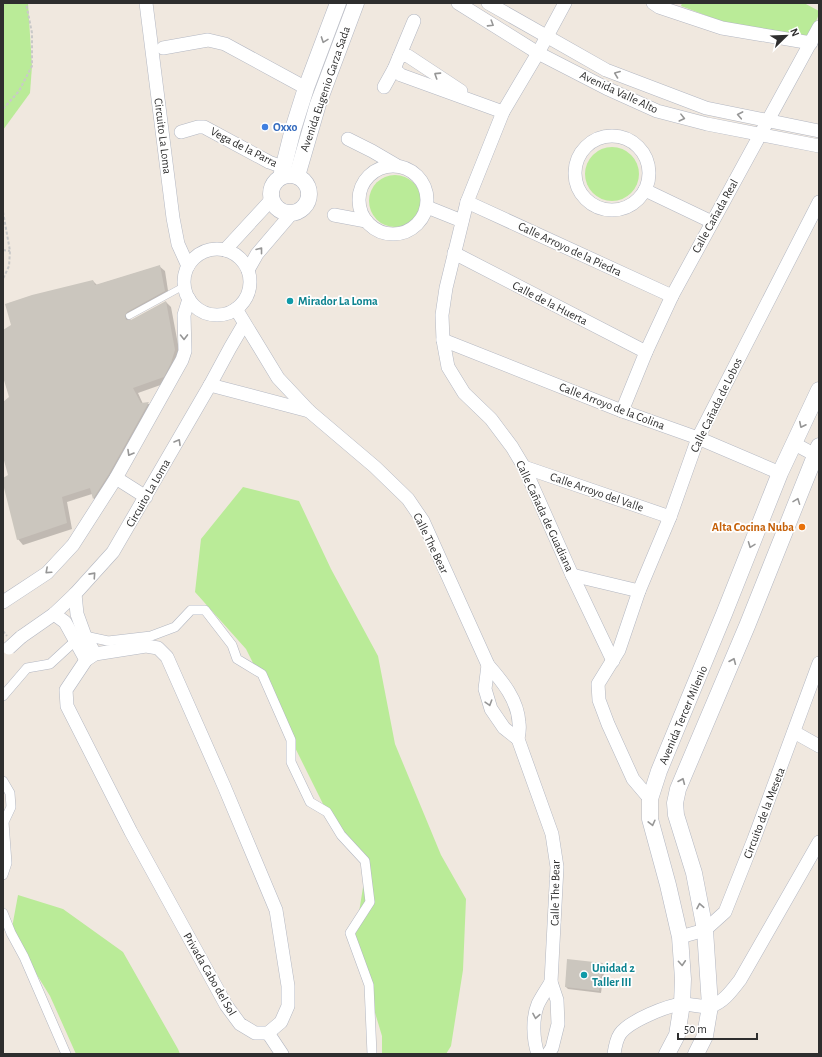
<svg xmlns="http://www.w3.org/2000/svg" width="822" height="1057" viewBox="0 0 822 1057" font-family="'Alegreya Sans',sans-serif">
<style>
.green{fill:#baeb98}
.shadow{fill:#0003}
.building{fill:#cbc6be}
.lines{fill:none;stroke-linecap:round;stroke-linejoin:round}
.service-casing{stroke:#b3b7c2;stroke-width:7}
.pedestrian-casing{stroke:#b3b7c2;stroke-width:10}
.minor-casing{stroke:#b3b7c2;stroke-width:14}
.tertiary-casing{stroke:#b3b7c2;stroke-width:17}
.path{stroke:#c9c9c9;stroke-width:2;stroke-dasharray:3 2;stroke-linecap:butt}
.service{stroke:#fff;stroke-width:6}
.pedestrian{stroke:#fff;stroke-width:9}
.minor{stroke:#fff;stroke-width:13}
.tertiary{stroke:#fff;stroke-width:16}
.minor-bridge-casing{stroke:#b3b7c2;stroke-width:14;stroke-linecap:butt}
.minor-bridge{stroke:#fff;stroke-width:13}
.oneway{stroke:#969696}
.shop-dot{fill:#3f7fe0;stroke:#fff;stroke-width:1.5}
.culture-dot{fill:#0f9aa8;stroke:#fff;stroke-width:1.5}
.food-dot{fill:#e8710a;stroke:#fff;stroke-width:1.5}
.labels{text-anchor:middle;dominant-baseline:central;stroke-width:3.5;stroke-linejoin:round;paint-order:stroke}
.street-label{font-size:12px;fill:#2e2e2e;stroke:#fff}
.shop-label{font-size:12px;font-weight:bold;fill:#366cbe;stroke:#fff;text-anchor:start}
.culture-label{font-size:12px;font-weight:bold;fill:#0d838f;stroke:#fff;text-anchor:start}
.food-label{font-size:12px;font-weight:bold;fill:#c56008;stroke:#fff;text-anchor:end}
</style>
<rect width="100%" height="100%" fill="#f0e8df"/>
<!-- green -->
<g class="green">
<path d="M3,3H28L32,66L30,93L3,130Z"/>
<path d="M682,3H804L819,11V14L810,36L731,25L681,6Z"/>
<circle cx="612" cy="174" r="27"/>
<circle cx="395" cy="201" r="26"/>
<path d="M243,487L299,501L331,569L378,656L395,744L441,855L466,899L463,970L451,1046L446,1054H382V1036L354,943L366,869L327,812L246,649L195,592L201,539Z"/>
<path d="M18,895L63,909L123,952L178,1049L180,1054H76L50,996L11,933Z"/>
</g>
<!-- shadow -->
<g class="shadow">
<path d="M159,266L165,271L169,297L132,317L129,322L166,302L171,307L180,355L169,382L138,393L143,404H149L154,409L98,504L94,499L92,494L67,502L72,529L23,545L18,539L3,480L9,475L3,454V403L10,397L3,373V331L93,281L97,285Z"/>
<path d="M603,964L605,966L601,993L568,989L566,987Z"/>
</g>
<!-- building -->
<g class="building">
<path d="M160,265L165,291L127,312L125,316L126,320H131L166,301L175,350L171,363L164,377L133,388L141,403L149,402L109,474L93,499L90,488L62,497L67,523L17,540L3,484V478L8,475L3,457V402L9,397L3,377V330L11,325L5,304L32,295L93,280L95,285Z"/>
<path d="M567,959L603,963L599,991L565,987Z"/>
</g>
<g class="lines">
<defs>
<path id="service" d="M129,316L184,286"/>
<g id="pedestrian">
<path d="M3,696L27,668L50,664L75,641L85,636L108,641L151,636L175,627L191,610H205L232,645L237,659L262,674L291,740V762L310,802L327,812L341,835L365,861L370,902L350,933L369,985L372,1054"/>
<path d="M3,781L10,793L11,807L4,822L7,863L3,875"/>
<path d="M3,913L11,933L24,957L66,1054"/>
</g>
<g id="minor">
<path d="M146,3L173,218L178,244L188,266"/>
<path d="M458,3L538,53L606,88L657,111L707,124L819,146"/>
<path d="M488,3L606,70L706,108L819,131"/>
<path d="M565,3L538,53L503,112L467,202L446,288L442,315L443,340L448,367L464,393L491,419L512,447L524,467L572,575L613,661"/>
<path d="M653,3L659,7L722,28L811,43"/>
<path d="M163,48L208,40L225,44L306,88"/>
<path d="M399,57L404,55L408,56L461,91"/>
<path d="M394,69L401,75L503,112"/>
<path d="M384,87L394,69L414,21"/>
<path d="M181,132L198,127H204L269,162L283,167"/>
<circle cx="612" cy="173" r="37"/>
<path d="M348,139L372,151L396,165"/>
<circle cx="393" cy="200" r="34"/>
<path d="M645,190L712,222"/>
<path d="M467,202L672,296"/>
<path d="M427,207L462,221"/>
<path d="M334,215L366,221"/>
<circle cx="217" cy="282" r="33"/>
<path d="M225,250L271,200"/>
<path d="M454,253L646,352"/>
<path d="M248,270L257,254L292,213"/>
<path d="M236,309L278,378L309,411L375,467L408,499L423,521L488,665C502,681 518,700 519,723C520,728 519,734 518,739L552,834L557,867L551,982L557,1000L558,1024L552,1048L548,1054"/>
<path d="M443,340L622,411L698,438L780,473"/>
<path d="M210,385L309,411"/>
<path d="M622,411L646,352L672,296L819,27"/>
<path d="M793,443L819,457"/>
<path d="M524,467L670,517"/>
<path d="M116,478L146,497"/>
<path d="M572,575L639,591"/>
<path d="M75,594L77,614L85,636L95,654"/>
<path d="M3,602L47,573L73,545L116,478L182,360L185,351L184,315L189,299"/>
<path d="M54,614L65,622L86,660"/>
<path d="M21,637L54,614L75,594L113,552L210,385L230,348L244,324"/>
<path d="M146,646L158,648L167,657L224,786L276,910L288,986V1006L281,1022L268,1033H255L240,1024L226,1005L131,832L67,706L66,690L86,660L95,654Z"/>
<path d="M488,665L485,689L491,709L504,728L518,739"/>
<path d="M794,732L819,746"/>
<path d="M650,799L633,779L608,724L599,700L598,684L619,650L639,591L670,517L698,438L819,202"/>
<path d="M680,937L705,930L725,912L754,839L819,663"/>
<path d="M268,1033L282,1054"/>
<path d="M538,1054C533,1040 532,1018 538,1004C542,996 547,989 551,982"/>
<path d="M614,1054C615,1047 616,1040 620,1034C629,1021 668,1005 683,1004C692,1004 702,1008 711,1006C724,1002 732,990 740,980L819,842"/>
</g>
<g id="tertiary">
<circle cx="290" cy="194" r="19"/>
<path d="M297,176L318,104L356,3"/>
<path d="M281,177L293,129L306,88L338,3"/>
<path d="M667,1054L677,1035L682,1004L683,979L680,937L668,885L650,819V799L659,771L724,614L780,473L819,390"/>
<path d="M696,1054L705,1036L710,1006L705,930L694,873L676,815L675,803L678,789L747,626L819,446"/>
</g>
</defs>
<!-- service casing -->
<use href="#service" class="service-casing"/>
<!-- pedestrian casing -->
<use href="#pedestrian" class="pedestrian-casing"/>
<!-- minor casing -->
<use href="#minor" class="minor-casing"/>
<!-- tertiary casing -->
<use href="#tertiary" class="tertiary-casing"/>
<!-- path -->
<g class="path">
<path d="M3,109L19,91L32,66V33L26,3"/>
<path d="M3,212L10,251L9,266L3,279"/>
<path d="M3,250L10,251"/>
<path d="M3,631L7,636"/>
</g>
<!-- service -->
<use href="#service" class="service"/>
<!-- pedestrian -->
<use href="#pedestrian" class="pedestrian"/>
<!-- minor -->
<use href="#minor" class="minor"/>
<!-- tertiary -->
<use href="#tertiary" class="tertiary"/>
<defs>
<path id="minor-bridge" d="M9,648L21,637"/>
</defs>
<!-- minor-bridge casing -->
<use href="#minor-bridge" class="minor-bridge-casing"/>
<!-- minor-bridge -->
<use href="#minor-bridge" class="minor-bridge"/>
</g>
<!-- one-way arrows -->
<defs><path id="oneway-chevron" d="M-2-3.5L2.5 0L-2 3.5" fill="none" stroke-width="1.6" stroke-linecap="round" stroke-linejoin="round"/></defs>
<g class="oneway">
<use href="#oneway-chevron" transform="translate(491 24) rotate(32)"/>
<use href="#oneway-chevron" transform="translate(324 40) rotate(110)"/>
<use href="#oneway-chevron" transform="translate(617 74) rotate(-159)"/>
<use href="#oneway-chevron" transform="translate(437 75) rotate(-147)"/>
<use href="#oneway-chevron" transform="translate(740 115) rotate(-169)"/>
<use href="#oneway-chevron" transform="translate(682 118) rotate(14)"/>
<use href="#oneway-chevron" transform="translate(260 250) rotate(-52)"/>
<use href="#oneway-chevron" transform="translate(184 337) rotate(89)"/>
<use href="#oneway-chevron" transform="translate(802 425) rotate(116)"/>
<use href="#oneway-chevron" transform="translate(178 442) rotate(-60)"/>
<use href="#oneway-chevron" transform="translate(130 453) rotate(120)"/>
<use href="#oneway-chevron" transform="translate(797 501) rotate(-69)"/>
<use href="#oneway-chevron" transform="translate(751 545) rotate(111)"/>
<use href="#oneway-chevron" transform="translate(48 571) rotate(138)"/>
<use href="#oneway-chevron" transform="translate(93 575) rotate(-48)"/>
<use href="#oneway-chevron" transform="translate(733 661) rotate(-67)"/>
<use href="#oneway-chevron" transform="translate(489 703) rotate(73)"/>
<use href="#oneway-chevron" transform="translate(682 781) rotate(-67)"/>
<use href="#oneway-chevron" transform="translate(652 823) rotate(76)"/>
<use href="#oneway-chevron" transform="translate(700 906) rotate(-101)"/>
<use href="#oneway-chevron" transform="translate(682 963) rotate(86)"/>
<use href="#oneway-chevron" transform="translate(536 1016) rotate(100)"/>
</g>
<!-- markers -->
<circle class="shop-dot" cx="265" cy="127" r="4"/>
<g class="culture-dot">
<circle cx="290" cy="301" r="4"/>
<circle cx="584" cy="975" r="4"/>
</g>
<circle class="food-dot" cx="802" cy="527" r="4"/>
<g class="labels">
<!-- street labels -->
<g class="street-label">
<text transform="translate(325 89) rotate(-71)">Avenida Eugenio Garza Sada</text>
<text transform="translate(619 92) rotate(25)">Avenida Valle Alto</text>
<text transform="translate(163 136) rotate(83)">Circuito La Loma</text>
<text transform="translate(244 147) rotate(27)">Vega de la Parra</text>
<text transform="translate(715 216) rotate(-61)">Calle Cañada Real</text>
<text transform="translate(570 249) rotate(25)">Calle Arroyo de la Piedra</text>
<text transform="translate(550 303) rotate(27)">Calle de la Huerta</text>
<text transform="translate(716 405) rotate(-64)">Calle Cañada de Lobos</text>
<text transform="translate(612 406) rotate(21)">Calle Arroyo de la Colina</text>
<text transform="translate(597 492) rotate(19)">Calle Arroyo del Valle</text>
<text transform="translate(148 493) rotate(-60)">Circuito La Loma</text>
<text transform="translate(545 516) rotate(65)">Calle Cañada de Guadiana</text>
<text transform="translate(431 543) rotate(64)">Calle The Bear</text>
<text transform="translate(683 715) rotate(-67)">Avenida Tercer Milenio</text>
<text transform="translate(764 813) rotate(-69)">Circuito de la Meseta</text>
<text transform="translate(555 893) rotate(-89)">Calle The Bear</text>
<text transform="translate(210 974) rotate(60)">Privada Cabo del Sol</text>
</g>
<!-- shop labels -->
<g class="shop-label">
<text x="273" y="127">Oxxo</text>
</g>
<!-- culture labels -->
<g class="culture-label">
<text x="298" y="301">Mirador La Loma</text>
<text x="592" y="968">Unidad 2<tspan x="592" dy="14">Taller III</tspan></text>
</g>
<!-- food labels -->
<g class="food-label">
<text x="794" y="527">Alta Cocina Nuba</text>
</g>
</g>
<!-- border -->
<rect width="822" height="1057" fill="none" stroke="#2e2e2e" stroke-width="8"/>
<!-- north arrow -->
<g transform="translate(786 36) rotate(67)" stroke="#ffffff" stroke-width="3" paint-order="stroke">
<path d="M0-3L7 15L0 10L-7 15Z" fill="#2e2e2e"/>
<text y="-6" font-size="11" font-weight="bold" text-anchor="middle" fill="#2e2e2e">N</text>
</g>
<!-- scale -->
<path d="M678 1033v6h79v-6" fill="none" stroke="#2e2e2e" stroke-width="2"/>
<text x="684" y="1033" font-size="12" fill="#2e2e2e" stroke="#ffffff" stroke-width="3" paint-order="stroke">50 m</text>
</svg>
